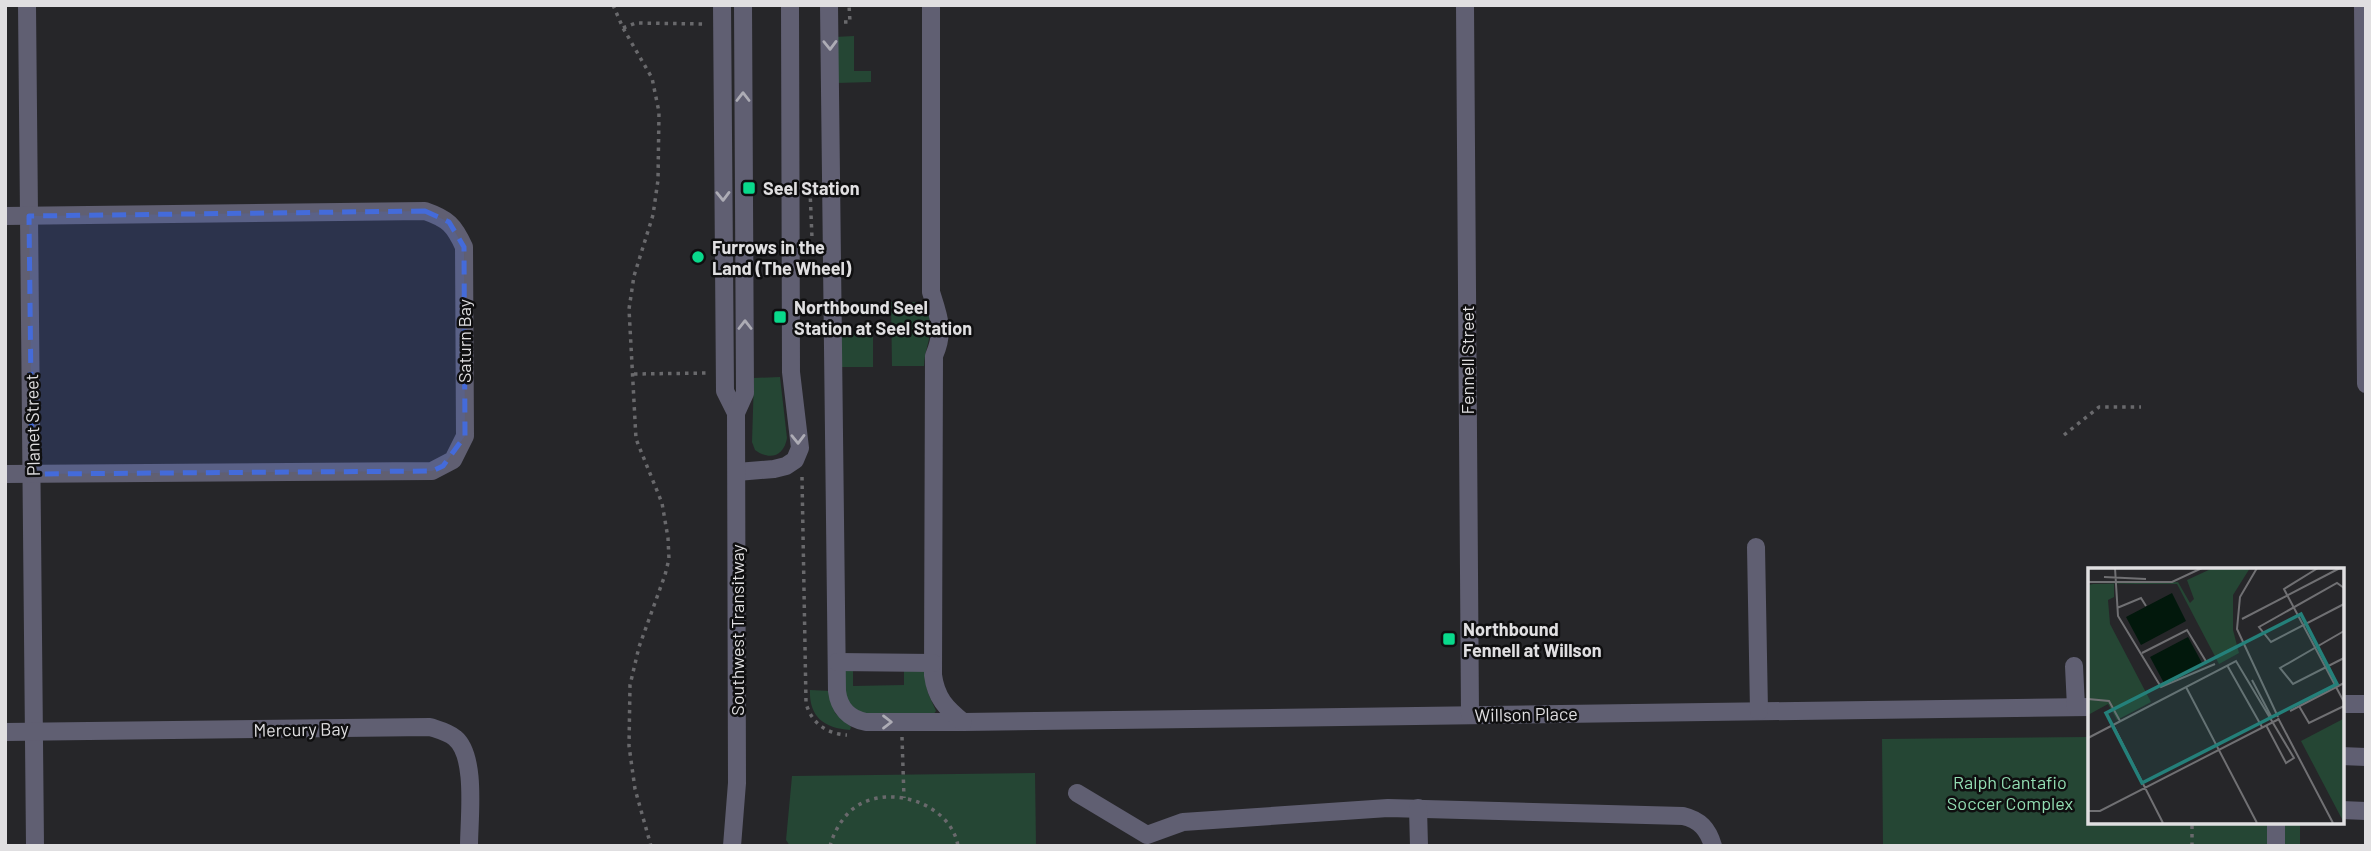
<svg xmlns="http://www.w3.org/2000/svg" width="2371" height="851" viewBox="0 0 2371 851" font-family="Barlow,sans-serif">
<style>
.green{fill:#254634}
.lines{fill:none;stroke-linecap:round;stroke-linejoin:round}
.path{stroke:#69696c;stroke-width:3.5;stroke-dasharray:3.5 5;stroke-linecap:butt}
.minor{stroke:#605f72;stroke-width:18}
.oneway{stroke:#adacb5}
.marked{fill:#446bda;fill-opacity:0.2;stroke:#446bda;stroke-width:5;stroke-dasharray:14 9;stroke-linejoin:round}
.poi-dot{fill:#09d98b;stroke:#0f0f10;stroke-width:2.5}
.labels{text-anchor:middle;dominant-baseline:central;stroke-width:5;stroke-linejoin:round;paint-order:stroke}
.poi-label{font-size:18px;font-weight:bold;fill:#e0dfe1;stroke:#0f0f10;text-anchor:start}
.street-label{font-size:18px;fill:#e0dfe1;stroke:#0f0f10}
.park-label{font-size:18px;fill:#93deb3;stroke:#0f0f10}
.inset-road{fill:none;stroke:#707073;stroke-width:2}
.view{fill:#24807a;fill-opacity:0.15;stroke:#24807a;stroke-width:3.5}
.inset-edge{fill:none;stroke:#e0dfe1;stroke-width:3.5}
</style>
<rect width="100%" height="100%" fill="#262629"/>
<!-- green -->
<g class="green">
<path d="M854,36V71H871V82L836,83L835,37Z"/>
<path d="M891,302H923C938,332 926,338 924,366H892Z"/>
<path d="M873,331V367H842L841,332Z"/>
<path d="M780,377L787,438C784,456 770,461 755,450L752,442L754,378Z"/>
<path d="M904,667H923L928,693L936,711L932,716H868L848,705L841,670H853V686L904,685Z"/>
<path d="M810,690L831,691L835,713L851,727L850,730C824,728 809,717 810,690Z"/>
<path d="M2089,737V821H2300V846H1883L1882,739Z"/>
<path d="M1035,773L1036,846H790L786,840L792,776Z"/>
</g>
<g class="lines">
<!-- path -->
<g class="path">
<path d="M613,5L623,28L652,78L659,112L658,180L653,215L634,276L629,309L636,439L662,503L668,538L669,559L665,575L639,647L630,685L629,746L635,789L651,846"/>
<path d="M844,22H850L849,5"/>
<path d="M623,28L636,23L707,24"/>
<path d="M810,190L812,238"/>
<path d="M634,374L709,373"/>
<path d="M2064,435L2099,407H2141"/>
<path d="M802,477L806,703C811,723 827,734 847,735"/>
<path d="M902,737L904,798"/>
<path d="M830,846C834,831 844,814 857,806C891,784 951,804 958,846"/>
<path d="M2192,846V821"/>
</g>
<!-- minor -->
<g class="minor">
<path d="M27,5L35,846"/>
<path d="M722,5L725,391L736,413"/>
<path d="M829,5L837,691C839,708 849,719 866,722H963L2089,707"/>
<path d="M931,5V292C939,317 945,331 934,356L933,675C936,698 946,708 963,722"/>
<path d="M1465,5L1470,715"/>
<path d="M2363,5L2366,384"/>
<path d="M5,216L425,211C448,219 454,225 464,247L465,436L453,460L432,471L5,474"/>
<path d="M737,472L774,469L786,466L795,460L800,448L791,372L790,5"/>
<path d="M1756,547L1759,711"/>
<path d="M837,662L933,663"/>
<path d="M2074,666L2076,707"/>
<path d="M2341,704H2366"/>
<path d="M5,732L430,727C439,730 448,732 455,738C477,756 469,819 469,846"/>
<path d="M2341,756L2366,757"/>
<path d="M1077,793L1147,835L1183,822L1388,808L1683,816C1700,820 1708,829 1713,846"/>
<path d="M1418,808L1419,846"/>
<path d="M2341,810L2366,811"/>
<path d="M2276,821V846"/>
<path d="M732,846L737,783L736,413L745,393L743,5"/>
</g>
</g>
<!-- one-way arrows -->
<defs><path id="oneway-chevron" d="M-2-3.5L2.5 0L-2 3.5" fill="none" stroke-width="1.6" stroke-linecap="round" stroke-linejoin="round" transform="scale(1.75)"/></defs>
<g class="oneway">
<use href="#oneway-chevron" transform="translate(830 45) rotate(89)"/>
<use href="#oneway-chevron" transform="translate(743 97) rotate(-90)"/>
<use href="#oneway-chevron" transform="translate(723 196) rotate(89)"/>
<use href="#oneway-chevron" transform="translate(745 325) rotate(-90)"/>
<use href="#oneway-chevron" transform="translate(798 439) rotate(89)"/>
<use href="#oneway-chevron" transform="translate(887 722)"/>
</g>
<!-- marked area -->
<path class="marked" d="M425,211L449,222L464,247L465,436L443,466L432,471L32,474L29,216Z"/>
<!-- markers -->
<g class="poi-dot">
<rect x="742" y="181" width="14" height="14" rx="3.5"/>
<circle cx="698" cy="257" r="7"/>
<rect x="773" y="310" width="14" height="14" rx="3.5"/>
<rect x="1442" y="632" width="14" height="14" rx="3.5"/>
</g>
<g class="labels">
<!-- poi labels -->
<g class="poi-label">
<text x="763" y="188">Seel Station</text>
<text x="712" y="247">Furrows in the<tspan x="712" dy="21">Land (The Wheel)</tspan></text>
<text x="794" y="307">Northbound Seel<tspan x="794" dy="21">Station at Seel Station</tspan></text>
<text x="1463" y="629">Northbound<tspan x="1463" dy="21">Fennell at Willson</tspan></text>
</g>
<!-- street labels -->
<g class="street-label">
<text transform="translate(464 341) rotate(-90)">Saturn Bay</text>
<text transform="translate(1467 360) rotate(-90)">Fennell Street</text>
<text transform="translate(32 425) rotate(-91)">Planet Street</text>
<text transform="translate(737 630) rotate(-90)">Southwest Transitway</text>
<text transform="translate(1526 714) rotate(-1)">Willson Place</text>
<text transform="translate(301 729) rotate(-1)">Mercury Bay</text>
</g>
<!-- park labels -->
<g class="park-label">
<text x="2010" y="782">Ralph Cantafio<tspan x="2010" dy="21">Soccer Complex</tspan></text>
</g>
</g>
<!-- overview -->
<g transform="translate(2088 568)">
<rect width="256" height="256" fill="#262629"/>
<path d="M125,0H162L145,27V62L151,85L131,96L89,16H26V29L20,32L22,56L63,134L29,152L20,136L0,147L1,17L5,16L90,14L102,35L106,31L99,12ZM255,151V253L213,173Z" fill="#254634"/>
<path d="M84,25L98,53L53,77L38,49ZM100,69L114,95L76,115L62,89Z" fill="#02180c"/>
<path class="inset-road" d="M27,0L30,48L73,119L127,96M169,0L152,29L149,61L190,149M230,0L196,21L256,134M16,9L58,11M0,14H84L114,0M256,20L249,15L171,59L183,74L256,36M29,40L53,30L58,38M154,51L252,0M256,63L192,100L205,116L256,90M54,85L99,62L119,95M139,97L174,159M164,112L184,150M98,119L169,255M0,131L21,133L32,153M211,138L221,155L256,138M202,143L256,115M190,150L245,255M25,157L75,255M0,170L148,93L206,190L198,195L178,157M0,243H12L191,151"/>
<path class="view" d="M213,46L249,116L54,215L18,145Z"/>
<rect width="256" height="256" class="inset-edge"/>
</g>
<!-- border -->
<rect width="2371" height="851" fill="none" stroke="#e0dfe1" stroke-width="14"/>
</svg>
